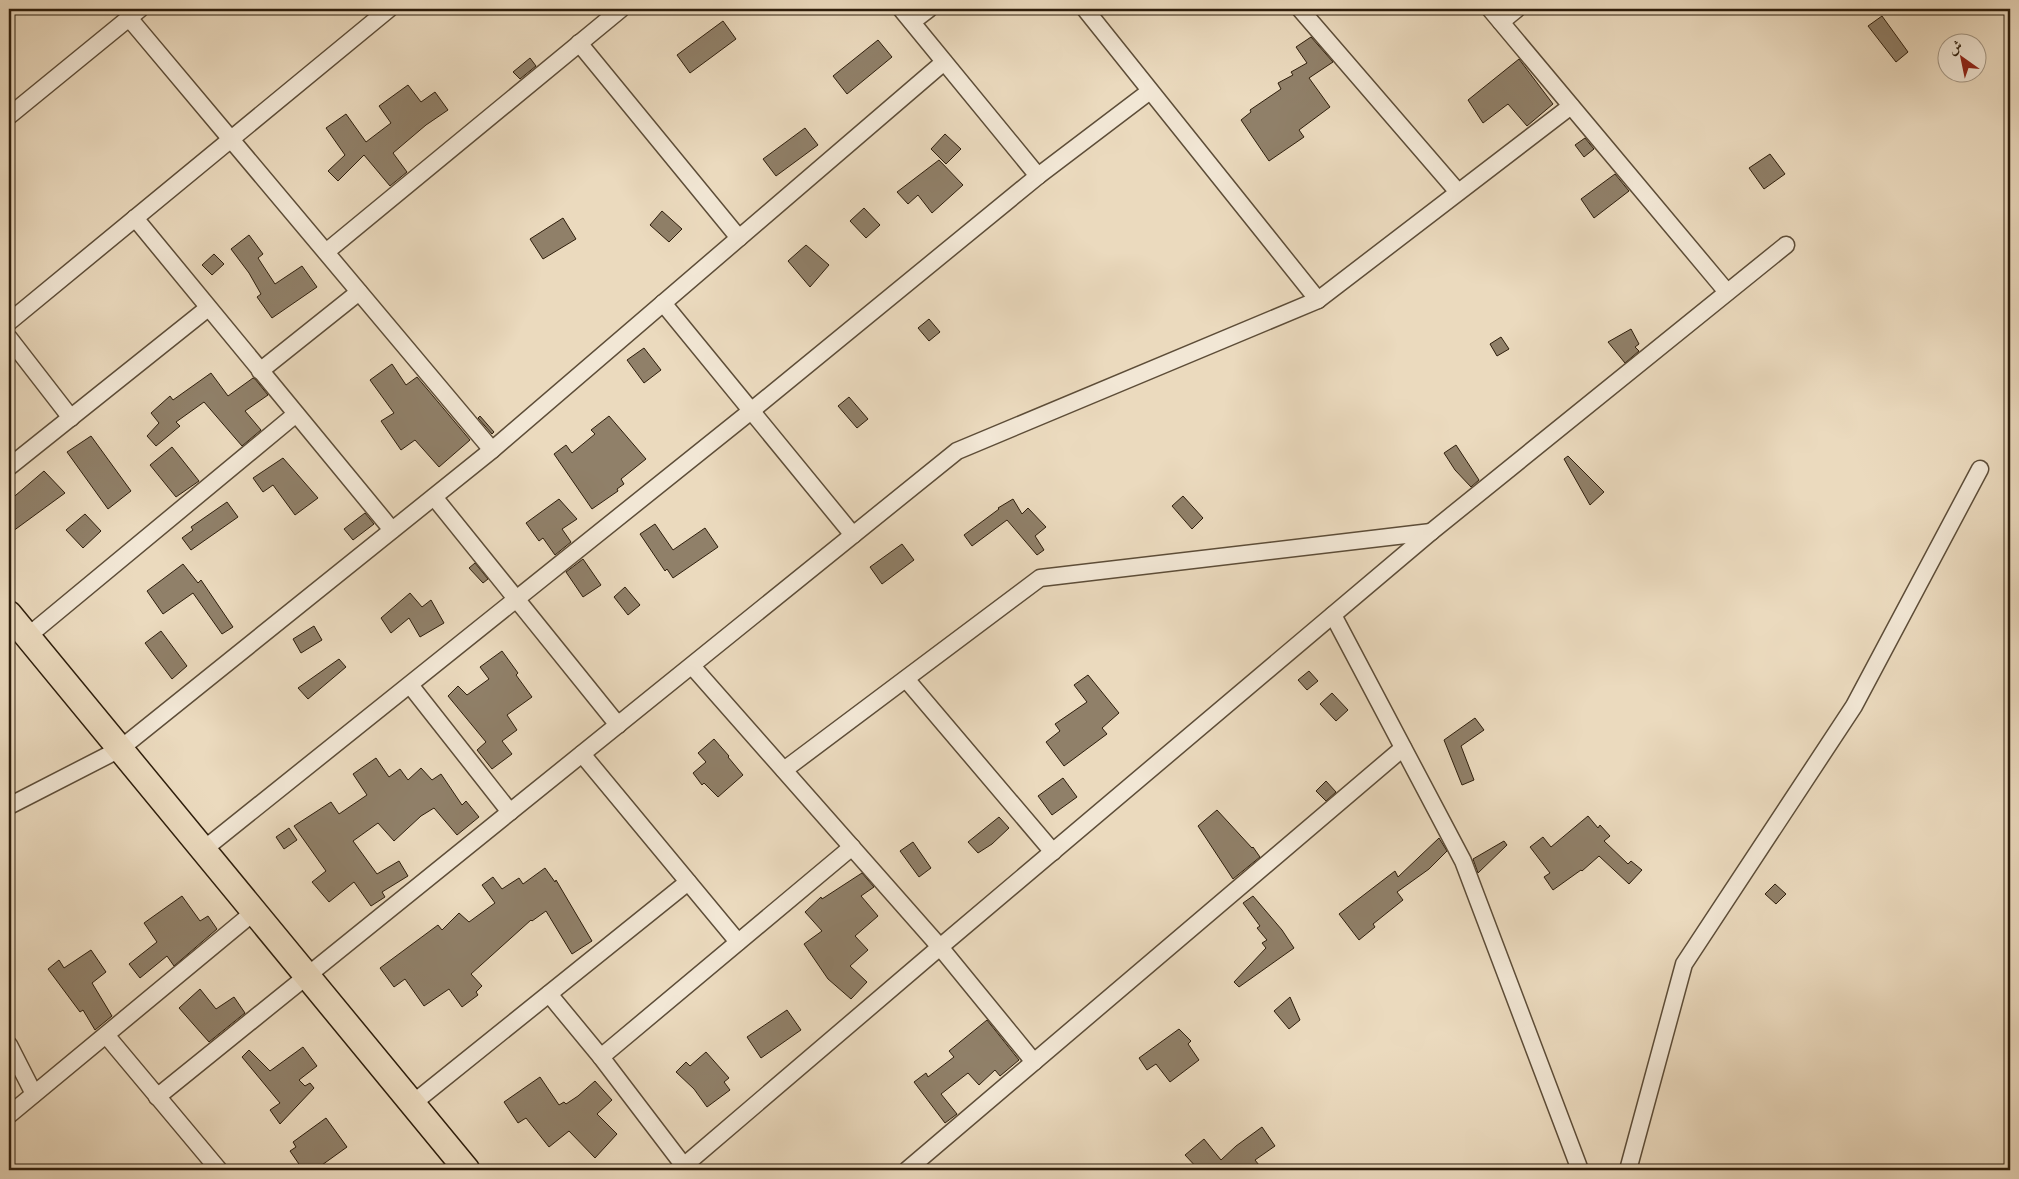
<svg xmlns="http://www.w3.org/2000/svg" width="2019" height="1179" font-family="'IM FELL Double Pica',Amiri,serif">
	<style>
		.building { fill: #908069; stroke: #2e1e0c }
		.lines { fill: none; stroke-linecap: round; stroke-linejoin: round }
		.minor-casing { stroke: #5d4d38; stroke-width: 19 }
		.primary-casing { stroke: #2e1e0c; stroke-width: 28 }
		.minor { stroke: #f2e7d5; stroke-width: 16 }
		.primary { stroke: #ebdabe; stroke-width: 25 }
	</style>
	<rect width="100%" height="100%" fill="#ebdabe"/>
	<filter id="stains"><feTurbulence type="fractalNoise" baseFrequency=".004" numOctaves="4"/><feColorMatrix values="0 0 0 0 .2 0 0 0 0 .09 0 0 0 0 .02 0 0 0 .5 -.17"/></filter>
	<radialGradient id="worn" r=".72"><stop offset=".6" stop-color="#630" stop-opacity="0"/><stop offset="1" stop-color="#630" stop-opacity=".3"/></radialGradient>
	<g class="building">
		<path d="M1882,16L1908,52L1896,62L1868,26Z"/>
		<path d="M723,21L736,39L690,73L677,55Z"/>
		<path d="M1311,37L1333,62L1309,78L1330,107L1299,130L1304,137L1269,161L1241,120L1251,112L1250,110L1281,89L1278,83L1293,75L1291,72L1307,63L1296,47Z"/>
		<path d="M878,40L892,57L847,94L833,76Z"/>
		<path d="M530,58L536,66L520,79L513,72Z"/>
		<path d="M1519,59L1553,104L1527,126L1508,104L1483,123L1468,100Z"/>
		<path d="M408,85L421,102L435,92L448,110L426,125L393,153L407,172L390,186L364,155L338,181L328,171L345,155L326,128L346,114L366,142L391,123L379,106Z"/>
		<path d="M805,128L818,145L776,176L763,159Z"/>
		<path d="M945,134L961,149L946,164L931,149Z"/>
		<path d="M1585,138L1594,149L1584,157L1575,145Z"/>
		<path d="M1770,154L1785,174L1764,189L1749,168Z"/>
		<path d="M939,160L963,185L932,213L918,195L908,204L897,192Z"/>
		<path d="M1615,174L1629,191L1594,218L1581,199Z"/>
		<path d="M864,208L880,225L866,238L850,221Z"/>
		<path d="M662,211L682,229L669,242L650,225Z"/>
		<path d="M563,218L576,239L543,259L530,239Z"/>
		<path d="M249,235L263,254L258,258L275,284L302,266L317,287L272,318L257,297L261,294L249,273L231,249Z"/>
		<path d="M806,245L829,265L810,287L788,261Z"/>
		<path d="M214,254L224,264L212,275L202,265Z"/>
		<path d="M929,319L940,332L929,341L918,328Z"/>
		<path d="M1631,329L1639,344L1635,347L1639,351L1625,363L1608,342Z"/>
		<path d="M1501,337L1509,349L1497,356L1490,344Z"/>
		<path d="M644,348L661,370L644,383L627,360Z"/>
		<path d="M392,364L406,385L417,377L470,440L439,467L415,440L401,450L381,421L394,413L370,380Z"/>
		<path d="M211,373L228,396L253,378L255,379L268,395L245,411L261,430L242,446L204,402L176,422L180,426L156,446L147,436L159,423L151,413L170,396L173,400Z"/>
		<path d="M849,397L868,419L857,428L838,406Z"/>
		<path d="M480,416L494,432L492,434L478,418Z"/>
		<path d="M609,416L646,459L621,479L624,484L617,489L618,491L592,509L554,454L566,445L572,453L595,434L591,430Z"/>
		<path d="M91,436L131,491L108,509L67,452Z"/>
		<path d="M1456,445L1479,480L1471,487L1455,470L1444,453Z"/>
		<path d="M172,447L199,481L176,497L150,465Z"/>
		<path d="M1568,456L1604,492L1590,505L1564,459Z"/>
		<path d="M283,458L318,498L295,515L273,485L263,492L253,478Z"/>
		<path d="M44,471L65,493L9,534V501Z"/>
		<path d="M1183,496L1203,518L1192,529L1172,506Z"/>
		<path d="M559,499L577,519L562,529L571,542L555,555L543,538L539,541L526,523Z"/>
		<path d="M1013,499L1022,514L1028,508L1046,527L1035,536L1044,550L1037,555L1007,520L972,546L964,535L999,509L998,508Z"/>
		<path d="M227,502L238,517L191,550L182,538L193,530L191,527Z"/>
		<path d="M365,513L374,524L353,540L344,529Z"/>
		<path d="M85,514L101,531L83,548L66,530Z"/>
		<path d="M655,524L673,550L705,528L718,547L673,578L667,569L665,571L640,534Z"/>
		<path d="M902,544L914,560L882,584L870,567Z"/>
		<path d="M583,559L601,585L583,597L566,572Z"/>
		<path d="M475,563L488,579L483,583L469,568Z"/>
		<path d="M183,564L198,583L201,580L233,627L222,634L193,593L163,614L147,591Z"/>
		<path d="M625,587L640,605L628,615L614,597Z"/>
		<path d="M410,593L422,607L431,600L444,623L420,637L409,618L391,633L381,618Z"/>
		<path d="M314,626L322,640L301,653L293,639Z"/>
		<path d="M161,631L187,666L172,679L145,643Z"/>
		<path d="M502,651L518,673L516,675L532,697L507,715L517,730L502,741L512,754L492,769L477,750L486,742L448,696L458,686L467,695L489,679L480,667Z"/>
		<path d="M339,659L346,667L308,699L298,688Z"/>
		<path d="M1309,671L1318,681L1307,690L1298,680Z"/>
		<path d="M1088,675L1119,713L1102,728L1107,734L1064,766L1046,742L1060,731L1055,724L1087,702L1074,685Z"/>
		<path d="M1332,693L1348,710L1336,721L1320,704Z"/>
		<path d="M1475,718L1484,730L1461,746L1474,780L1462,785L1444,740Z"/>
		<path d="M714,739L729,756L728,757L743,775L718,797L704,783L702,785L693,773L706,762L698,753Z"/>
		<path d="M376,758L389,777L400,769L408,780L421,768L432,780L441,774L462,805L466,801L479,817L457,835L434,808L421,816L394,841L378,823L353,841L377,874L399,861L408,876L382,892L385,897L371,906L354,882L329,902L312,882L326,871L294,826L331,802L339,814L367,795L353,774Z"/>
		<path d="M1063,778L1077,797L1052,815L1038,796Z"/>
		<path d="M1326,781L1336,792L1326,801L1316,791Z"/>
		<path d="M1217,810L1252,848L1253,847L1260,857L1233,879L1198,826Z"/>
		<path d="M1588,816L1598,828L1600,825L1610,836L1604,841L1628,864L1631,861L1642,870L1629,884L1599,856L1582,871L1581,870L1553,890L1544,877L1550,873L1530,847L1543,837L1551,847Z"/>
		<path d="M999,817L1009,828L992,844L978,853L968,842Z"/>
		<path d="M289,828L297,840L284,849L276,837Z"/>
		<path d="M1439,838L1447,851L1429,869L1397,892L1403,900L1373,924L1375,927L1359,940L1339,914L1395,871L1398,877Z"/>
		<path d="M1504,841L1507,845L1478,873L1473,859Z"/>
		<path d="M913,842L931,868L919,877L900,851Z"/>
		<path d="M545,868L555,882L556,880L592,941L572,954L546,911L532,921L531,920L471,974L482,986L476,992L478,995L462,1007L449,989L424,1006L405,979L394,987L380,968L438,925L442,930L459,913L469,922L495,903L482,885L493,877L502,889L519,878L523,884Z"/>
		<path d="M862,873L874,887L861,896L878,916L855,936L868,950L850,966L867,982L851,999L828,979L804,944L822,931L805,912L821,897L822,899Z"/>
		<path d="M1775,884L1786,894L1776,904L1765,894Z"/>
		<path d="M182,896L200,921L208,916L217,929L174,966L167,956L140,978L129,964L157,942L144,923Z"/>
		<path d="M1253,896L1282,930L1294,948L1239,987L1234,982L1266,948L1262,943L1267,940L1257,928L1260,926L1243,903Z"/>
		<path d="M91,950L106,972L92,983L112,1016L95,1030L83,1010L80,1012L48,969L59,960L64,968Z"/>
		<path d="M200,989L216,1009L234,997L245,1013L209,1042L179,1008Z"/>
		<path d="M1290,997L1300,1020L1289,1029L1274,1011Z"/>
		<path d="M787,1010L801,1030L761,1058L747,1037Z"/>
		<path d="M987,1020L1019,1060L1000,1076L995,1070L979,1085L968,1073L941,1094L957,1114L945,1123L914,1082L926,1073L928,1077L954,1057L949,1051Z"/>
		<path d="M1179,1029L1191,1041L1188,1044L1199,1060L1170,1082L1156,1064L1147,1070L1139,1058Z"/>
		<path d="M303,1047L317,1066L299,1080L305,1086L310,1083L314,1088L280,1124L270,1110L280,1103L242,1057L249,1050L270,1071Z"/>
		<path d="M706,1052L729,1078L724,1082L730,1090L707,1107L694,1089L676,1072L686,1062L690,1066Z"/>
		<path d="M540,1077L559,1105L564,1102L566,1104L578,1096L595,1081L612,1100L597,1114L617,1134L595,1158L569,1131L549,1147L526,1118L518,1123L504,1102Z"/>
		<path d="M326,1118L347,1147L315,1170H303L290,1151L296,1147L293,1142Z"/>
		<path d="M1262,1127L1275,1146L1255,1160L1263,1170H1199L1185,1155L1204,1139L1221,1160L1236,1146Z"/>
	</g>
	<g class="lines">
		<g class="minor-casing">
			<g id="minor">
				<path d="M901,9L1038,176"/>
				<path d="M1085,9L1318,300"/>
				<path d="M1300,9L1458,192"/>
				<path d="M1490,9L1727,292"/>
				<path d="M129,18L492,450"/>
				<path d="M912,22L929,9"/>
				<path d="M1501,22L1517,9"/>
				<path d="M579,43L739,238"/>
				<path d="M9,116L140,9"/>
				<path d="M135,218L392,530"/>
				<path d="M326,252L621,9"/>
				<path d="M663,303L853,535"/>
				<path d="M9,322L389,9"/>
				<path d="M9,338L71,418"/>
				<path d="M260,371L359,292"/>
				<path d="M9,467L208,308"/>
				<path d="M434,497L618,725"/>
				<path d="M1333,615L1463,861L1580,1170"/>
				<path d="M28,636L296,414"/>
				<path d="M692,666L940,947L1034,1062"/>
				<path d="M906,679L1053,852"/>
				<path d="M410,685L510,812"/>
				<path d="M582,754L738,942"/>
				<path d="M784,770L1040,578L1431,532"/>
				<path d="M9,806L120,749L492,450L944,62"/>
				<path d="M203,850L751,411L1038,176L1150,91"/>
				<path d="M549,994L601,1057L684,1166"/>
				<path d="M106,1035L219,1170"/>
				<path d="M9,1045L34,1094"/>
				<path d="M601,1057L852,847"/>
				<path d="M157,1097L957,451L1318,300L1571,106"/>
				<path d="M412,1104L688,882"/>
				<path d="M9,1115L254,912"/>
				<path d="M679,1170L940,947L1431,532L1786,245"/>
				<path d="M907,1170L1403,748"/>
				<path d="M1628,1170L1684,964L1854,706L1980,469"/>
			</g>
		</g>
		<g class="primary-casing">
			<path id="primary" d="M9,614L467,1170"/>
		</g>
		<use href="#minor" class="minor"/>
		<use href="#primary" class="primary"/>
	</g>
	<rect width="2019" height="1179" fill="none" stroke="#ebdabe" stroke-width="30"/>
	<rect x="10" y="10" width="1999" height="1159" fill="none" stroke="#2e1e0c" stroke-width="2.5"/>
	<rect x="15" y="15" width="1989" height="1149" fill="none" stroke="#2e1e0c"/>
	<g transform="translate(1962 58) rotate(327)"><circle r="24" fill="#f2e7d5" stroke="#a49785"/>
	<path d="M0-4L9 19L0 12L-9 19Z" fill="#8f2418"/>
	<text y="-8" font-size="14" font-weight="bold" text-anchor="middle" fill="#2e1e0c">ش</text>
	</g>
	<rect width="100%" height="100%" filter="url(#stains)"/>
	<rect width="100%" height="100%" fill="url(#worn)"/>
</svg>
